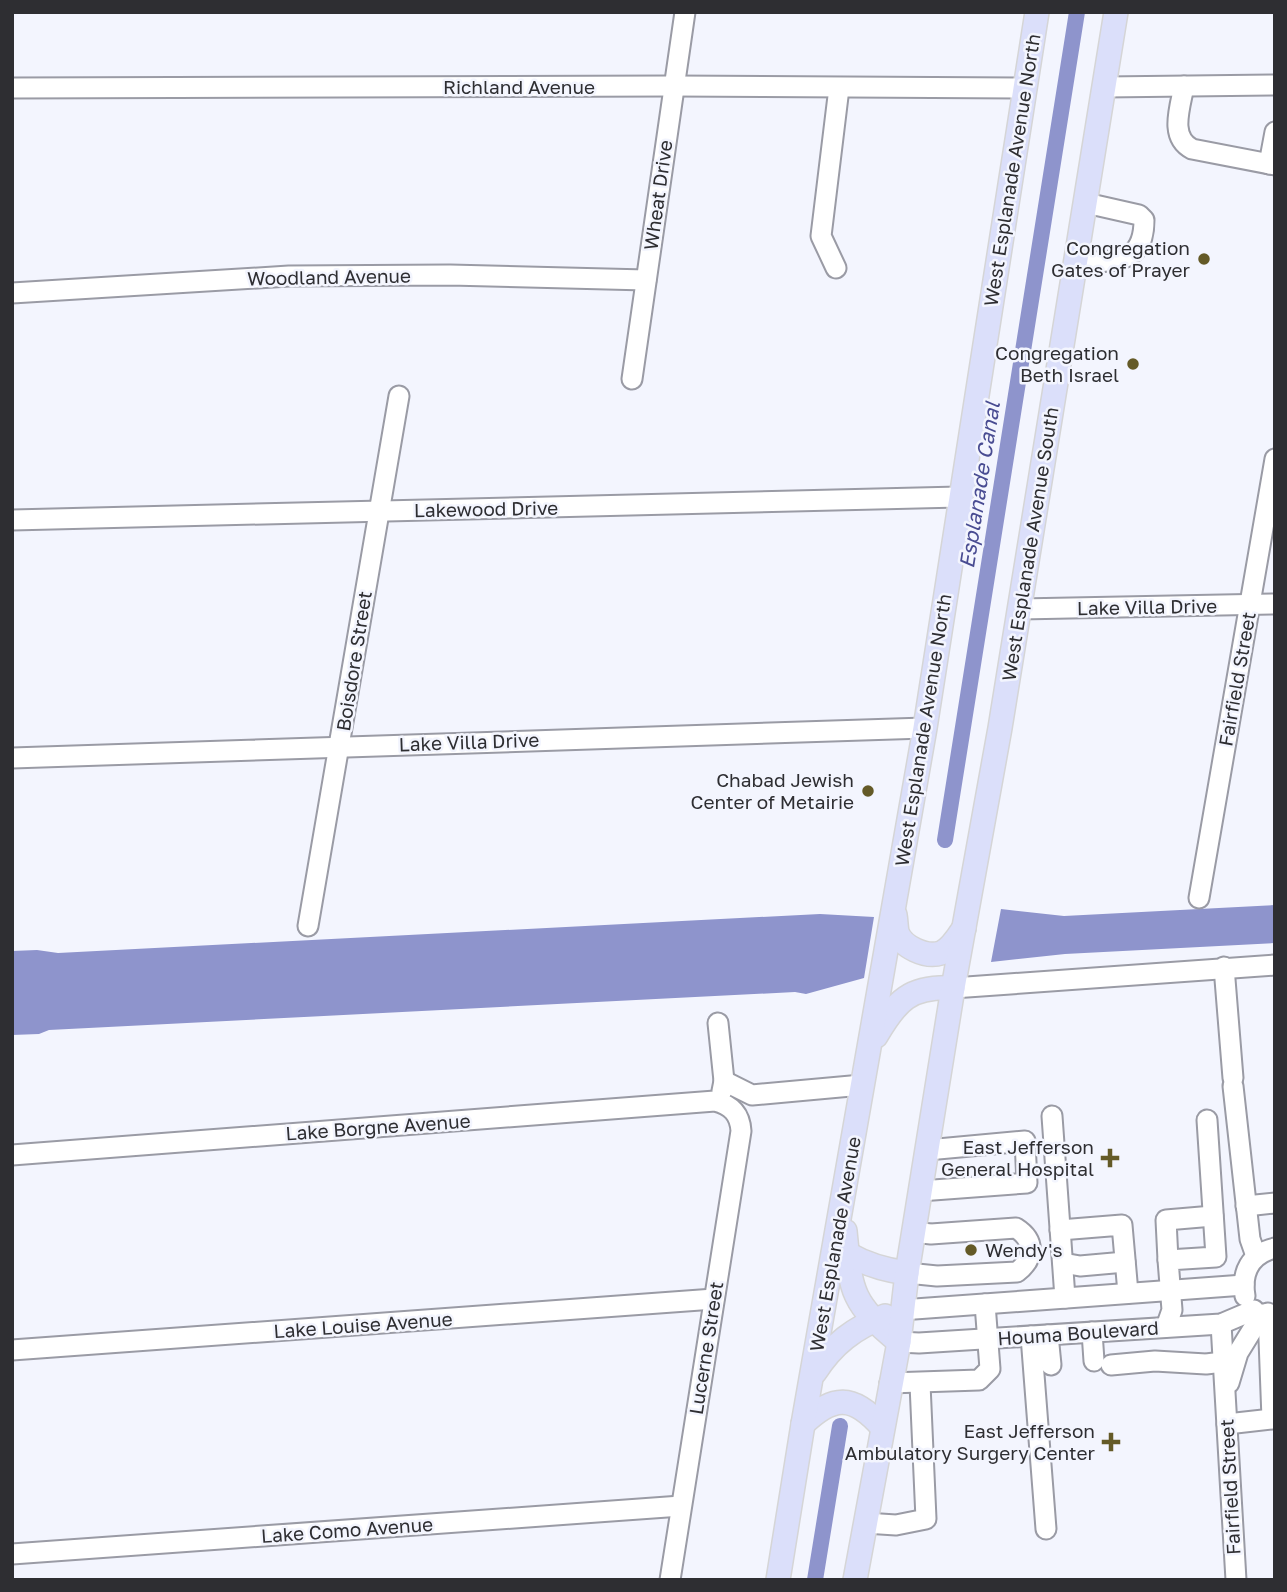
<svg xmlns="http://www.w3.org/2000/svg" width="1287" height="1592" font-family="'Golos Text',sans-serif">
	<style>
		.water { fill: #8e94cc }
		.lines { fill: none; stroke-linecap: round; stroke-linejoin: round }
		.canal { stroke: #8e94cc; stroke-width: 16 }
		.minor-casing { stroke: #9a9ba5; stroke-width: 23 }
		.major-casing { stroke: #d5d5d6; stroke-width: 26 }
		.minor { stroke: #fff; stroke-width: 19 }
		.major { stroke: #dbdffa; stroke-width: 23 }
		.poi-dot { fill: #645a27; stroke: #f3f5fe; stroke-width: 2.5 }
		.labels { text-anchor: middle; stroke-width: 5; stroke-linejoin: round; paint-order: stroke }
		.street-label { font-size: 19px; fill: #2e2e32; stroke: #f3f5fe }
		.poi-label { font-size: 19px; fill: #2e2e32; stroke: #f3f5fe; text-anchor: end }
		.water-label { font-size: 21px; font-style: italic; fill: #494c92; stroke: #f3f5fe }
	</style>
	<rect width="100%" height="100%" fill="#f3f5fe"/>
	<g class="water">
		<path d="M1275,905V943L1065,954L991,962L1001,909L1064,916Z"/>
		<path d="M820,914L874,917L864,978L806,994L795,992L49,1030L39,1034L12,1035V951L37,950L58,953Z"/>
	</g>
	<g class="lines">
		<g class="canal">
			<path d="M945,840L1077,12"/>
			<path d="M815,1580L840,1426"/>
		</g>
		<g class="minor-casing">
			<g id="minor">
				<path d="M1184,86C1180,108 1169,137 1192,149L1275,165"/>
				<path d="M1105,87L1275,85"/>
				<path d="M12,88L673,86L1026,88"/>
				<path d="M1269,164L1275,132"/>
				<path d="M1076,263C1112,260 1144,267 1144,220L1139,215L1086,203"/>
				<path d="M836,268L821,236L839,88"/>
				<path d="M12,293L289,276L450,275L646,280"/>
				<path d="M632,379L685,12"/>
				<path d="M12,520L959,497"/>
				<path d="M1020,609L1275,604"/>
				<path d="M12,758L925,728"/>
				<path d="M1199,898L1275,459"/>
				<path d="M308,926L399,396"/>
				<path d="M1224,967L1233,1078"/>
				<path d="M953,988L1275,965"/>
				<path d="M718,1023L724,1081L722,1091"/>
				<path d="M724,1081L752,1095L862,1085"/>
				<path d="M1233,1086L1250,1239L1256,1256"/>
				<path d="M1052,1116L1065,1298"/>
				<path d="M12,1155L715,1101C731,1105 740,1114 741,1131L670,1580"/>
				<path d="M920,1191L1027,1183L1025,1141L927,1150"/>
				<path d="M1246,1206L1275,1203"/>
				<path d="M1060,1230L1122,1225L1128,1293"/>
				<path d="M1168,1260L1166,1220L1213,1216"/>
				<path d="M1063,1263L1080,1266L1125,1262"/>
				<path d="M907,1273L937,1276L1017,1272C1035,1258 1035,1240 1016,1228L931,1234L913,1232"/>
				<path d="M1245,1296C1241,1272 1250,1254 1275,1248"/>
				<path d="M901,1310L1244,1285"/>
				<path d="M1221,1324L1236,1580"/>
				<path d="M1166,1327L1172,1310L1168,1260L1216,1257L1207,1120"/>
				<path d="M1092,1332L1094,1361"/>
				<path d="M1048,1335L1051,1365"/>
				<path d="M1031,1336L1046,1529"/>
				<path d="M899,1342L919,1343L1221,1324L1254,1310"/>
				<path d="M12,1350L714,1299"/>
				<path d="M1111,1365L1155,1361L1206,1364L1223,1362"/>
				<path d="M890,1383L979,1380L990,1369L985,1304"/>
				<path d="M1229,1383L1238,1353L1262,1314"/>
				<path d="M1227,1424L1272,1419L1268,1313"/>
				<path d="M865,1523L896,1525L926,1519L920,1384"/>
				<path d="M12,1554L681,1506"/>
			</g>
		</g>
		<g class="major-casing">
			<g id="major">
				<path d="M895,915C896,920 896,927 897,932C902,947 926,958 941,953C951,949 958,937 964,928"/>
				<path d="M876,1036C897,1000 910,986 953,988"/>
				<path d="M845,1231C851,1291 850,1302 899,1342"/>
				<path d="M848,1254C867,1265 884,1270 907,1273"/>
				<path d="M815,1372C833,1344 854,1328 885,1316"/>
				<path d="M803,1424C833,1395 853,1394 882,1427"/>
				<path d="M778,1580L803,1424L925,728L1037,12"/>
				<path d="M855,1580L899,1342L907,1273L953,988L1000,728L1116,12"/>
			</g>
		</g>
		<use href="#minor" class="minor"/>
		<use href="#major" class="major"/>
	</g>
	<g class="poi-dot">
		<circle cx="1204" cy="259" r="7"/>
		<circle cx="1133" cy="364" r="7"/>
		<circle cx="868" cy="791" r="7"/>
		<path d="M1106.5 1147.5h7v7h7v7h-7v7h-7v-7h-7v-7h7z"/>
		<circle cx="971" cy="1250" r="7"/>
		<path d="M1107.5 1431.5h7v7h7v7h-7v7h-7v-7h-7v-7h7z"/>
	</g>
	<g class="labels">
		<g class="street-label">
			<text x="519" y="94">Richland Avenue</text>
			<text transform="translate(1012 170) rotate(-81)" y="7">West Esplanade Avenue North</text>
			<text transform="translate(658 195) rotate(-82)" y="7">Wheat Drive</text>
			<text transform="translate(329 277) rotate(-1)" y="7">Woodland Avenue</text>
			<text transform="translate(486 509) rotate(-1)" y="7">Lakewood Drive</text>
			<text transform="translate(1030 544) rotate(-81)" y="7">West Esplanade Avenue South</text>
			<text transform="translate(1147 607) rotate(-1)" y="7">Lake Villa Drive</text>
			<text transform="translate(354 661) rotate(-81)" y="7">Boisdore Street</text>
			<text transform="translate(1237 679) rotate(-80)" y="7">Fairfield Street</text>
			<text transform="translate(923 730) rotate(-81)" y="7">West Esplanade Avenue North</text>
			<text transform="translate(469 742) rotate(-2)" y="7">Lake Villa Drive</text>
			<text transform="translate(378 1127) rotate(-4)" y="7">Lake Borgne Avenue</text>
			<text transform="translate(835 1244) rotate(-80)" y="7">West Esplanade Avenue</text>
			<text transform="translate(363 1325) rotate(-4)" y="7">Lake Louise Avenue</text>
			<text transform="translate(1078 1333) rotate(-4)" y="7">Houma Boulevard</text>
			<text transform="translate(706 1348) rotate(-81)" y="7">Lucerne Street</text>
			<text transform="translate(1230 1487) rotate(-93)" y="7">Fairfield Street</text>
			<text transform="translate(347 1530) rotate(-4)" y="7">Lake Como Avenue</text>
		</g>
		<g class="poi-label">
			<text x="1190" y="255">Congregation<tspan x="1190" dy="22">Gates of Prayer</tspan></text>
			<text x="1119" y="360">Congregation<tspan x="1119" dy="22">Beth Israel</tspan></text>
			<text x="854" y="787">Chabad Jewish<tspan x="854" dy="22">Center of Metairie</tspan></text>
			<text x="1094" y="1154">East Jefferson<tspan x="1094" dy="22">General Hospital</tspan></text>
			<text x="985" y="1257" text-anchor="start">Wendy's</text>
			<text x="1095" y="1438">East Jefferson<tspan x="1095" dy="22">Ambulatory Surgery Center</tspan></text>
		</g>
		<g class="water-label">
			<text transform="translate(980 485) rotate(-81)" y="7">Esplanade Canal</text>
		</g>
	</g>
	<rect width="1287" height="1592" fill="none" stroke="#2e2e32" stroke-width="28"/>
</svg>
